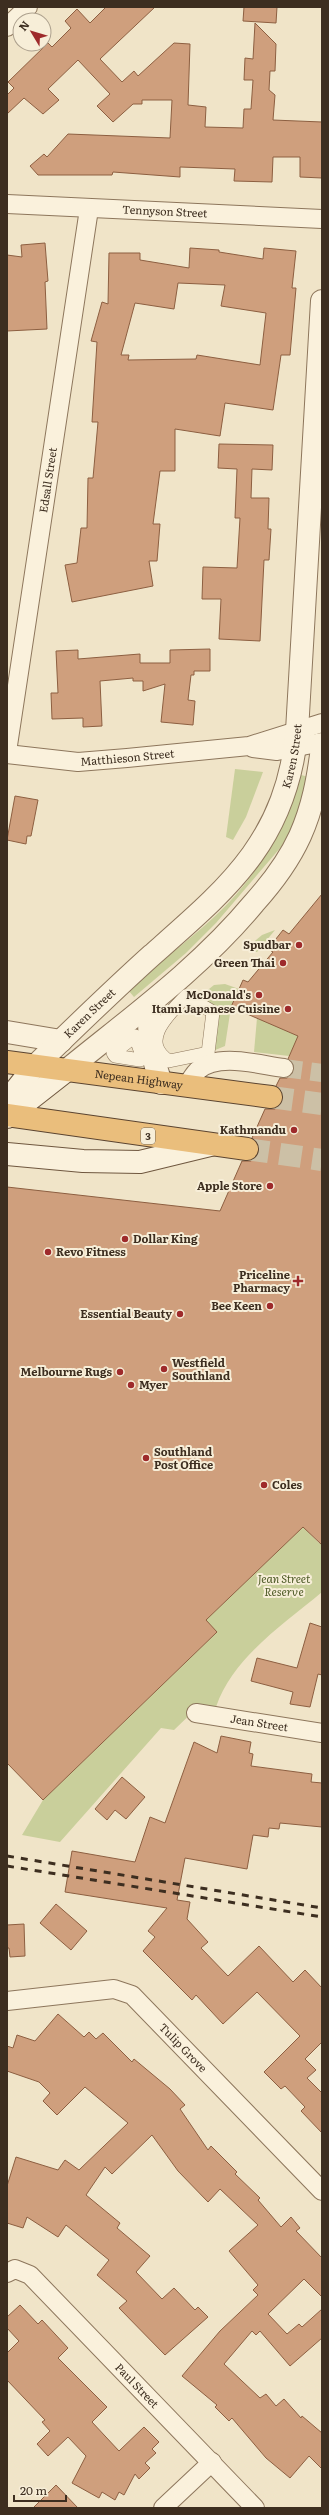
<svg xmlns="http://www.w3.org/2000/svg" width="329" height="2515" font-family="Literata,serif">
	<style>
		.green { fill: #c9cf9b }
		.building { fill: #cf9f7d; stroke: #8d5f41; fill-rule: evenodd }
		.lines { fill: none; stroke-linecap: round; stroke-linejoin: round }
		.minor-tunnel { stroke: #ccc0a6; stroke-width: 18; stroke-dasharray: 18 9; stroke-linecap: butt }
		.trunk-tunnel { stroke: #ccc0a6; stroke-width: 22; stroke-dasharray: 22 11; stroke-linecap: butt }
		.pedestrian-casing { stroke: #8d765c; stroke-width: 14 }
		.minor-casing { stroke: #8d765c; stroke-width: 20 }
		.tertiary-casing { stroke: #8d765c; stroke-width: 24 }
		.secondary-casing { stroke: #6f573f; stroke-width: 24 }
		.trunk-casing { stroke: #5b4430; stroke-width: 24 }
		.pedestrian { stroke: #faf1dc; stroke-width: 13 }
		.minor { stroke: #faf1dc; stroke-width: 18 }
		.tertiary { stroke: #faf1dc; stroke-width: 22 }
		.secondary { stroke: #faf1dc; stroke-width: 22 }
		.trunk { stroke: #eabe7c; stroke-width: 22 }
		.rail { stroke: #3d2e20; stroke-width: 3; stroke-dasharray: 7 7; stroke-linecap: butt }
		.poi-dot { fill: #9e2a2b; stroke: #f7eed8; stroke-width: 1.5 }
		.labels { text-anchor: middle; stroke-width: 4; stroke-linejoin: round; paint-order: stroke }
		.shield { fill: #f7eed8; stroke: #756857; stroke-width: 1 }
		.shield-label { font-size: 10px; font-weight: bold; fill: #3d2e20 }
		.street-label { font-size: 11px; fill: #3d2e20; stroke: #f7eed8 }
		.poi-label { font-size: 11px; font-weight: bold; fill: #3d2e20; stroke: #f7eed8; text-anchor: end }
		.park-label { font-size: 11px; font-style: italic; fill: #4d5a26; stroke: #f7eed8 }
	</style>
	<rect width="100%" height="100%" fill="#f0e4c8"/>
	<g class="green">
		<path d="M235,769L263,772L246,817L233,840L226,837Z"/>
		<path d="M301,775L309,777L292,829L281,847L216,923L186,953L134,997L128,990C155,965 186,943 213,918C256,879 284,830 301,775Z"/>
		<path d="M275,930L257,952L244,950L262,935Z"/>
		<path d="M225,984L239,989L231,1007L225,1046L208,1053L213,1012L194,1001L214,985Z"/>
		<path d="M257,1018L299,1036L289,1056L254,1052Z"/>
		<path d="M303,1527L319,1543L322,1540V1592C283,1625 233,1657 216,1707L200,1705L174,1730L161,1728L60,1842L22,1835L43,1800L217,1632L206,1620Z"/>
	</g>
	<g class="building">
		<path d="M106,7H155L100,59L122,82L134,71L138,76L174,43L190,44L188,105L206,107L205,127L243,128L244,109H251L253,80H244L245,58L253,59L255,23L276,44L275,71H270L269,90L275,95L273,120L322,122V178L300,177V157H273L272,182L234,181L235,169L180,167V177L113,172L112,175H38L30,166L44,154L47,157L68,134L170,138L172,100H142V104H133L113,122L97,106L110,94L78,60L48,89L59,100L43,114L24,98L7,114V95L14,88L8,82L48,43L52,47L71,28L65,21L77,9L90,23Z"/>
		<path d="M244,7H277L276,23L243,21Z"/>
		<path d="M45,243L48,281L45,282L47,329L7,331V255L22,257L21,245Z"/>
		<path d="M190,248L219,250V252L263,259L264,248L296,251L292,288H296L290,355H281L273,410L225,403L220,436L175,429V471H160L153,524H160L157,561H149L153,586L72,602L65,565L77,563L81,528H87L88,478H93L98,422H92L97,342L91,341L102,302L108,304L109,253H140V260L189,268ZM178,283L225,285L221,306L266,313L260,365L197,355L196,359L128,360L129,355H121L135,303L174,309Z"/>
		<path d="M219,444L273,445L272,470L252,469L251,498H269L268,529H271L269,560H264L260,641L219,639L221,599H202L203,567L237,568L240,518H235L237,469L218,468Z"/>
		<path d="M210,649V671H194V675H191L188,700L195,701L193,725L161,722L165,684L143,691V681H133V678L100,681L102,726L83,727V718L52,719L51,693H58L56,651L78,650V659L140,654V663H170V650Z"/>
		<path d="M15,796L38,800L31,836H27L26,844L7,840Z"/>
		<path d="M322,894V1545L303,1527L206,1620L217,1632L43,1800L7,1763V1187L220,1211L242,1161H251L257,1156L259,1145L252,1138L265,1109H275L281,1104L283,1093L276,1086L280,1078H287L292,1074L294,1065L288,1059L298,1036L231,1007L243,980L248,982L273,952L268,949L283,930L289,934Z"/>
		<path d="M310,1623L322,1627V1675L318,1674L310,1707L290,1704L293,1692L251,1681L257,1658L297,1668Z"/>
		<path d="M221,1736L251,1742L249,1753L253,1754L251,1766L312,1774L311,1782L322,1783V1827L280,1823L279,1829L269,1828L268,1837L253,1835L247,1869L185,1858L177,1900L190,1902L187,1919L208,1942L201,1948L228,1976L259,1946L293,1982L305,1970L322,1988V2042L305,2059L316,2070L307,2078L322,2093V2133L301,2111L305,2107L285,2086L281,2089L264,2072L300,2036L257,1992L223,2024L196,1995L192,2000L143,1951L155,1937L148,1931L167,1908L65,1892L72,1851L135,1862L150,1817L165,1823L194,1742L217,1753Z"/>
		<path d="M122,1777L145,1797L126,1819L115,1810L107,1820L95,1809Z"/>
		<path d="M56,1904L87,1931L71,1950L40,1923Z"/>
		<path d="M24,1924L25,1956L10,1957L9,1948H7V1925Z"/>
		<path d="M58,2014L84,2037L89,2032L96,2039L103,2033L132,2062L134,2059L170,2089L185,2105L180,2109L208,2150L211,2146L237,2172L235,2174L260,2198L258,2200L281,2227L291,2217L300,2228L296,2231L322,2258V2297L304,2279L268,2314L287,2334L299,2324L302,2327L322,2309V2338L290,2366L260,2331L256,2335L252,2331L224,2364L260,2398L266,2394L276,2406L284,2399L301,2418L302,2416L322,2433V2469L309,2456L290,2478L266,2458L232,2418L229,2421L215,2407L217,2405L182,2376L220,2331L258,2295L253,2290L258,2285L229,2251L258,2225L220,2189L208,2202L178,2171L152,2135L112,2174L105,2167L86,2195L120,2223L117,2228L150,2256L136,2272L162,2299L174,2288L195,2310L198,2307L208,2317L165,2355L119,2308L127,2301L97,2275L109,2260L66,2225L58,2237L27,2217L23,2228L7,2223V2186L16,2157L58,2170L65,2160L79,2170L128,2123L85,2087L57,2115L43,2101L50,2093L39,2082L7,2071V2046L13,2048L17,2035L35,2041Z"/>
		<path d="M20,2305L38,2324L42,2320L68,2348L58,2358L107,2407L92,2422L119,2451L144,2427L159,2442L152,2449L156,2453L145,2463L150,2468L139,2479L135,2474L124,2495L119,2492L115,2500L102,2492L99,2498L72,2483L86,2456L68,2437L48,2456L37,2444L50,2431L42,2422L45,2420L7,2380V2353L19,2341L7,2328V2317Z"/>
		<path d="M56,2485L78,2508H33Z"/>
	</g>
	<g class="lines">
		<path class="minor-tunnel" d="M284,1068L322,1073"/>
		<g class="trunk-tunnel">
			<path d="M271,1097L322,1104"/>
			<path d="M247,1149L322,1160"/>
		</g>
		<g class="pedestrian-casing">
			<g id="pedestrian">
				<path d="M186,996L213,1012L208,1053L169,1061C138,1041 170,1013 186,996Z"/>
				<path d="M135,1036L143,1058L140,1060L115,1056L113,1053Z"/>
			</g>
		</g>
		<g class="minor-casing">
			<g id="minor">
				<path d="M7,27L28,7"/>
				<path id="s1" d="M7,204L322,219"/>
				<path d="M253,748L277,751L322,742"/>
				<path id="s2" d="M7,752L89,209"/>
				<path id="s3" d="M7,754L78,762L127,758L249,746L322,723"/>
				<path d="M186,1087C189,1082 193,1075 197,1071C218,1052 259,1065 284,1068"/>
				<path id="s4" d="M196,1713L322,1733"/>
				<path id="s5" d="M7,2001L114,1989L132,1995L322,2191"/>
				<path id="s6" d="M7,2273L15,2269L30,2275L255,2508"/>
				<path d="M163,2508L212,2462"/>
			</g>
		</g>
		<g class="tertiary-casing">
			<g id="tertiary">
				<path d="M150,1004C147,1035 151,1053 161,1083"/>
				<path d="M7,1032L61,1041"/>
				<path id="s7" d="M35,1066C73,1029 112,991 152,955C229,887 286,841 297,731L322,301"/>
				<path d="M67,1070C132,1017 200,968 254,903C272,883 289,860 300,836C313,807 318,779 322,748"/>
			</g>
		</g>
		<g class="secondary-casing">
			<g id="secondary">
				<path d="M7,1101L35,1066"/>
				<path d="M7,1117L67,1070"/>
				<path d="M7,1154L83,1161L140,1162L210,1145"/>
			</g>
		</g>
		<g class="trunk-casing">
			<g id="trunk">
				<path id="s8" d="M7,1062L271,1097"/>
				<path d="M7,1115L247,1149"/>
			</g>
		</g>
		<use href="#pedestrian" class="pedestrian"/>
		<use href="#minor" class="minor"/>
		<use href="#tertiary" class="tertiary"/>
		<use href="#secondary" class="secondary"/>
		<use href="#trunk" class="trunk"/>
		<g class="rail">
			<path d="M7,1856L322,1908"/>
			<path d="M7,1866L322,1917"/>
		</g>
	</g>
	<g class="poi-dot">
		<circle cx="299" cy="945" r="4"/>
		<circle cx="283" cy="963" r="4"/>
		<circle cx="259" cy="995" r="4"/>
		<circle cx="288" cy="1009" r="4"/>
		<circle cx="294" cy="1130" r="4"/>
		<circle cx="270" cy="1186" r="4"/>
		<circle cx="125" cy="1239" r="4"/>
		<circle cx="48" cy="1252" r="4"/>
		<path d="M296 1275h4v4h4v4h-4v4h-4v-4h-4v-4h4z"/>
		<circle cx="270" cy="1306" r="4"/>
		<circle cx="180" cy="1314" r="4"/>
		<circle cx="164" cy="1369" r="4"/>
		<circle cx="120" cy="1372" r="4"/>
		<circle cx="131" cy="1385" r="4"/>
		<circle cx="146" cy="1458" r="4"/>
		<circle cx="264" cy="1485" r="4"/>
	</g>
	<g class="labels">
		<rect class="shield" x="141" y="1128" width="14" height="16" rx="3"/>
		<g class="shield-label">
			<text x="148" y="1140">3</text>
		</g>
		<g class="street-label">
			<text dy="4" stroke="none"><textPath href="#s1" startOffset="158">Tennyson Street</textPath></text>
			<text dy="4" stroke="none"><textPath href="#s2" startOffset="275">Edsall Street</textPath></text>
			<text dy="4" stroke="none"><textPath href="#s7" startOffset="411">Karen Street</textPath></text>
			<text dy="4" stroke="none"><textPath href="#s3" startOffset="121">Matthieson Street</textPath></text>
			<text dy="4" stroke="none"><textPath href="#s7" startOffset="76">Karen Street</textPath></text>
			<text dy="4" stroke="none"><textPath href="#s8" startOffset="133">Nepean Highway</textPath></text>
			<text dy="4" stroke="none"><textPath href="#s4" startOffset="64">Jean Street</textPath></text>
			<text dy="4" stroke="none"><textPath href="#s5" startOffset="200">Tulip Grove</textPath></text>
			<text dy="4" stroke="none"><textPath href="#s6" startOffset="179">Paul Street</textPath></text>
		</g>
		<g class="poi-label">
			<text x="291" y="949">Spudbar</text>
			<text x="275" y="967">Green Thai</text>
			<text x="251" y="999">McDonald's</text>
			<text x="280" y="1013">Itami Japanese Cuisine</text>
			<text x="286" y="1134">Kathmandu</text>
			<text x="262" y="1190">Apple Store</text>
			<text x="133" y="1243" text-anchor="start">Dollar King</text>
			<text x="56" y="1256" text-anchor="start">Revo Fitness</text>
			<text x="290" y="1279">Priceline<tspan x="290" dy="13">Pharmacy</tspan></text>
			<text x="262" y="1310">Bee Keen</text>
			<text x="172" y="1318">Essential Beauty</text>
			<text x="172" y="1367" text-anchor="start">Westfield<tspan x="172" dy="13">Southland</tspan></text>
			<text x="112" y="1376">Melbourne Rugs</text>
			<text x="139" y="1389" text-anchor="start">Myer</text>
			<text x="154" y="1456" text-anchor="start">Southland<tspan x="154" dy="13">Post Office</tspan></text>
			<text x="272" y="1489" text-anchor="start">Coles</text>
		</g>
		<g class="park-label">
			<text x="284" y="1583">Jean Street<tspan x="284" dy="13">Reserve</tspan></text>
		</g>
	</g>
	<rect width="329" height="2515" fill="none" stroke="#3d2e20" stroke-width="16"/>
	<g transform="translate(32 32) rotate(308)"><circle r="19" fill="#f7eed8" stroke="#ada18e"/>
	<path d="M0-3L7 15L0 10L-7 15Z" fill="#9e2a2b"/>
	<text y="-6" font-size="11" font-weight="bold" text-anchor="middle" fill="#3d2e20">N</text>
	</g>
	<path d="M14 2495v6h52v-6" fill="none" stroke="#3d2e20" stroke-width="2"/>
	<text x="20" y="2495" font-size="12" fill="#3d2e20" stroke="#f7eed8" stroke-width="3" paint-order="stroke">20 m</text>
</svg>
